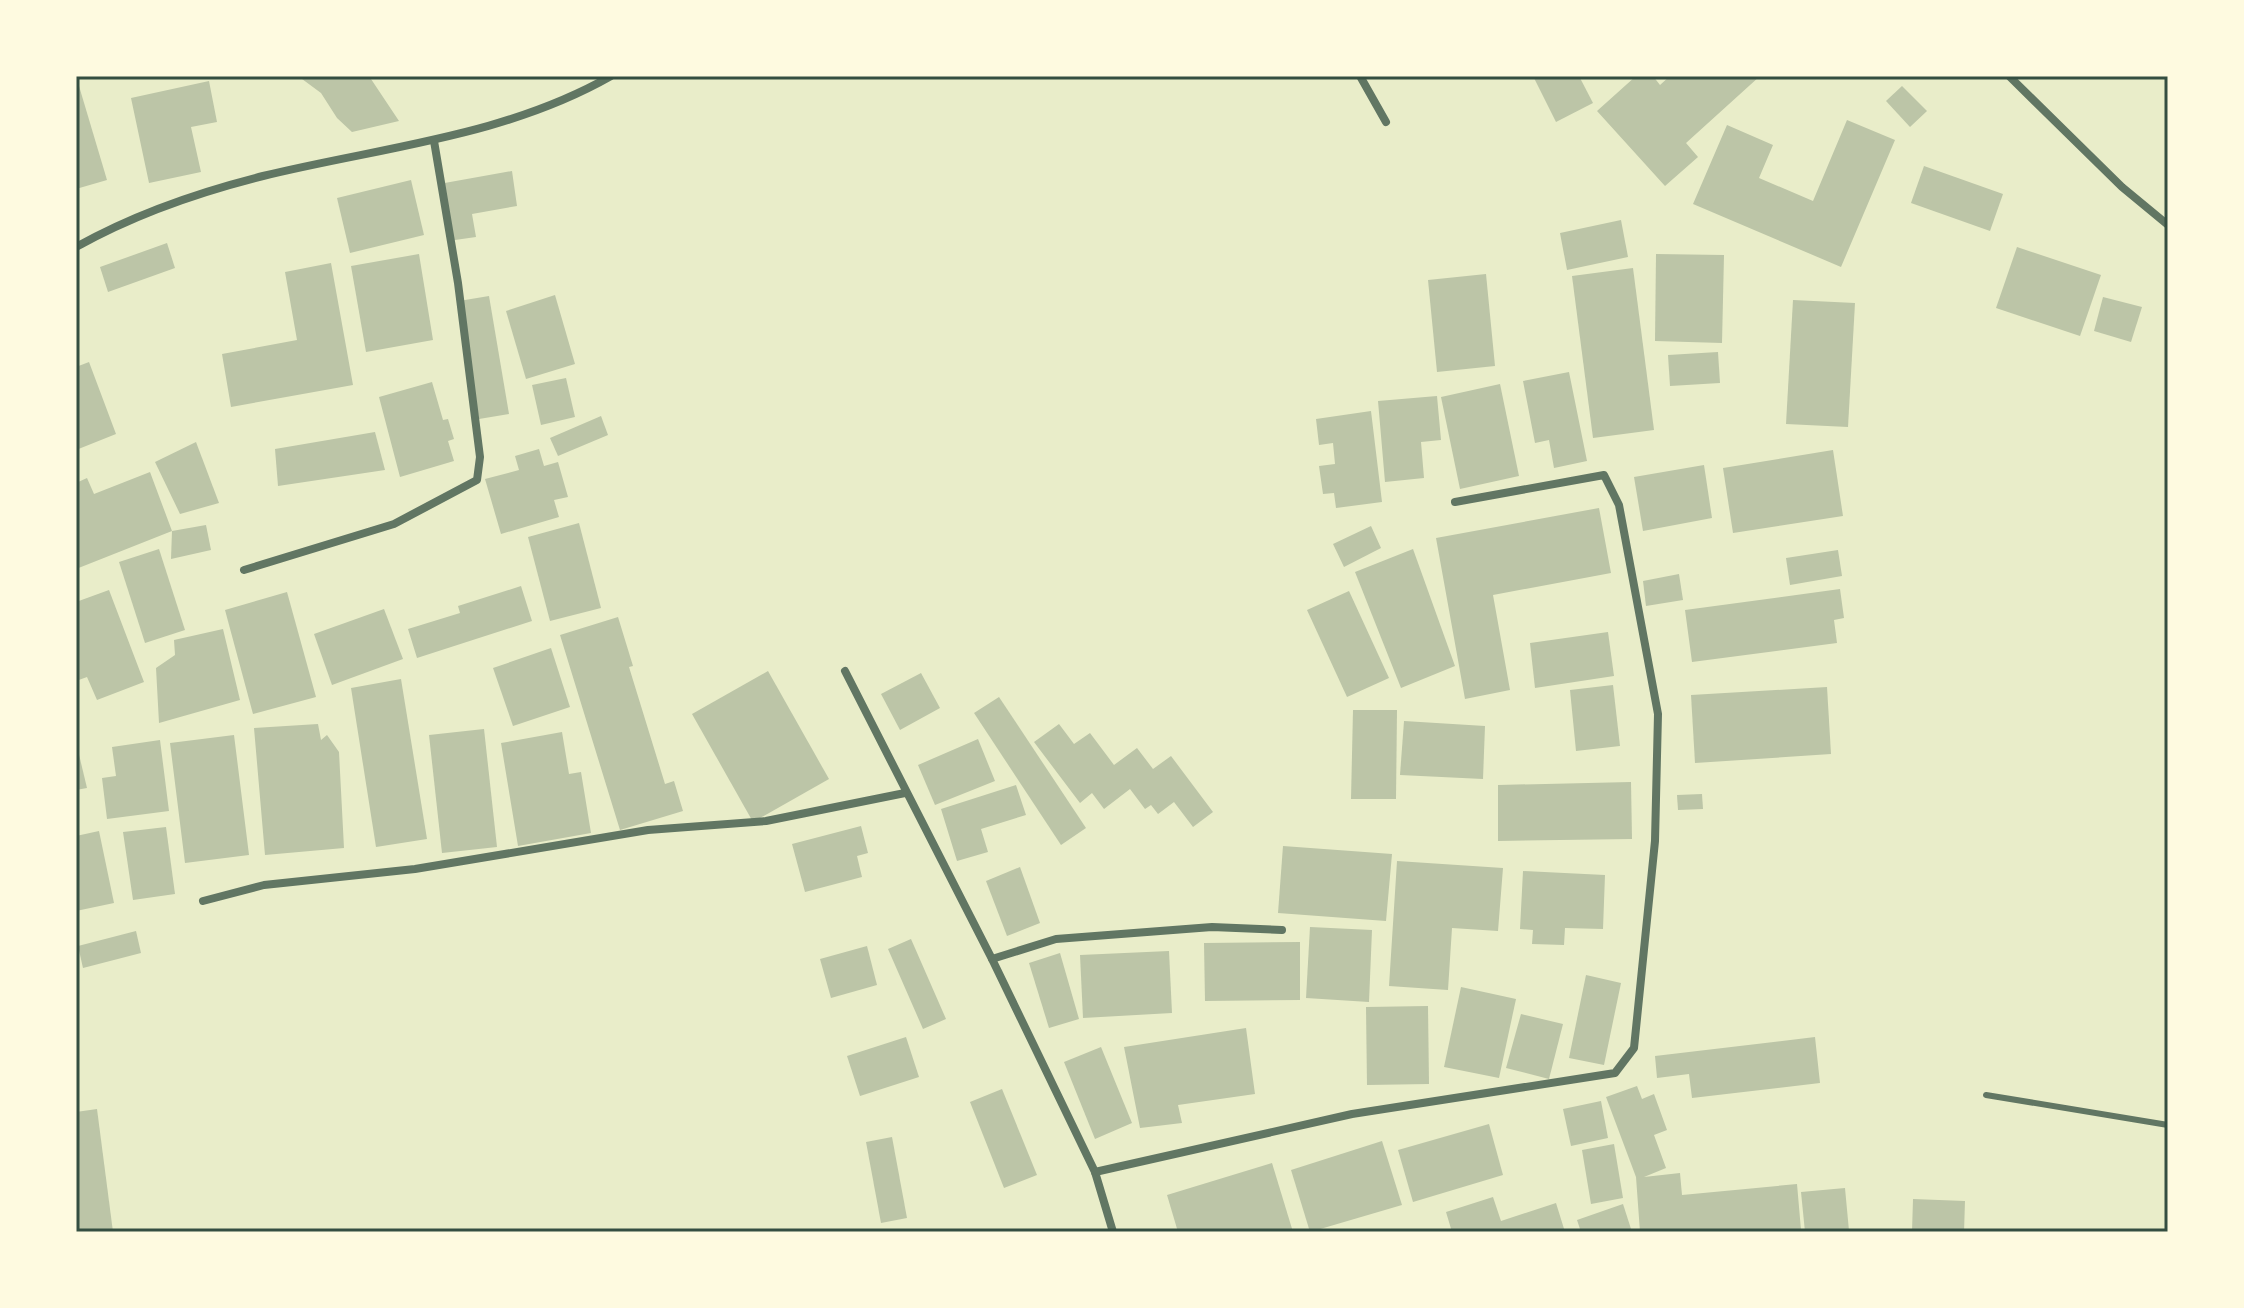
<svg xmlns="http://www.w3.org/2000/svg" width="2244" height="1308" font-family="'Space Grotesk',sans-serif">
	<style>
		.building { fill: #bcc5a7 }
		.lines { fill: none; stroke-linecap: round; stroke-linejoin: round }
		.service { stroke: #617663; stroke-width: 6 }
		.minor { stroke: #617663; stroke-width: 8 }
		.neatline { fill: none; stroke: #344e41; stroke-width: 3 }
	</style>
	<rect width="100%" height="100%" fill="#e9edc9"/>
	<g class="building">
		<path d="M298,76H369L399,121L352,132L337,118L321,93Z"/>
		<path d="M1533,76H1579L1593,103L1556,122Z"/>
		<path d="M1636,76H1653L1660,85L1670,76H1760L1686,143L1698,157L1665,186L1597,111Z"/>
		<path d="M209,81L217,122L191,127L201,172L149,183L131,98Z"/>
		<path d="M79,86L107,180L76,189V87Z"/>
		<path d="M1902,86L1927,111L1910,127L1886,101Z"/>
		<path d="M1847,120L1895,140L1841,267L1693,204L1727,125L1773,145L1759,178L1813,201Z"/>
		<path d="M1924,166L2003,194L1990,231L1911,203Z"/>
		<path d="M512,171L517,206L472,214L476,237L448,241L439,184Z"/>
		<path d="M411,180L424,235L350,253L337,198Z"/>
		<path d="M1621,220L1628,257L1567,270L1560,233Z"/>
		<path d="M167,243L175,268L108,292L100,267Z"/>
		<path d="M2017,247L2101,275L2080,336L1996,308Z"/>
		<path d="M419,254L433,340L366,352L351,266Z"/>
		<path d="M1656,254L1724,255L1722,343L1655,341Z"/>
		<path d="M331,263L353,385L231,407L222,354L297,340L285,272Z"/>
		<path d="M1633,268L1654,430L1593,438L1572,276Z"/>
		<path d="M1486,274L1495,366L1437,372L1428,280Z"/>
		<path d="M555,295L575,364L526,379L506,311Z"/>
		<path d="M489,296L509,414L479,419L459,301Z"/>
		<path d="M2103,297L2142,307L2131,342L2094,331Z"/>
		<path d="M1793,300L1855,303L1848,427L1786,424Z"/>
		<path d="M1718,352L1720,383L1670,386L1668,355Z"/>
		<path d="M89,362L116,434L76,450V367Z"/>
		<path d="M1569,372L1587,461L1554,468L1549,440L1535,443L1523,381Z"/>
		<path d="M566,378L575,417L541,425L532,385Z"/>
		<path d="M432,382L443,420L448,419L454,439L448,441L454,461L400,477L379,397Z"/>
		<path d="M1500,384L1519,476L1460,489L1441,397Z"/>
		<path d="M1437,396L1441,440L1421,442L1424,478L1385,482L1378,401Z"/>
		<path d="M1371,411L1382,502L1336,508L1334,493L1323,494L1319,466L1335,464L1333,443L1319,445L1316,419Z"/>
		<path d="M601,416L608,435L558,456L550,438Z"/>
		<path d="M375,432L385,470L278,486L275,449Z"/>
		<path d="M196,442L219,503L180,514L155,462Z"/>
		<path d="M539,449L544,466L558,462L568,497L554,500L559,517L501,534L485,479L519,470L515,456Z"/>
		<path d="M1833,450L1843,516L1733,533L1723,468Z"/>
		<path d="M1704,465L1712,518L1643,531L1634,477Z"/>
		<path d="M150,472L172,531L76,569V483L87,478L94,494Z"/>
		<path d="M1599,508L1611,573L1493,595L1510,690L1465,699L1436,538Z"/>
		<path d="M579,523L601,608L550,621L528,537Z"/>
		<path d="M206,525L211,550L171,559L172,531Z"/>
		<path d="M1371,526L1381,548L1344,567L1333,544Z"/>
		<path d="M159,549L185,630L145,643L119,562Z"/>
		<path d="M1413,549L1455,666L1401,688L1355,572Z"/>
		<path d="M1838,550L1842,576L1790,585L1786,558Z"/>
		<path d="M1679,574L1683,600L1646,606L1643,581Z"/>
		<path d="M521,586L532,621L417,658L408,629L460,613L458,606Z"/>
		<path d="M1840,589L1844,618L1834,620L1837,643L1692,662L1685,610Z"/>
		<path d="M109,590L144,682L97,700L87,677L76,681V602Z"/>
		<path d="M1349,591L1389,678L1347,697L1307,610Z"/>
		<path d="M287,592L316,697L253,714L225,610Z"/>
		<path d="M384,609L403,659L332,685L314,634Z"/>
		<path d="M618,617L633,666L629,667L665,784L674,781L683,811L620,830L560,635Z"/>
		<path d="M223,629L240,700L159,723L156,668L175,655L174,640Z"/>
		<path d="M1608,632L1614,676L1535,688L1530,643Z"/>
		<path d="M551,648L570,707L513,726L493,668Z"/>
		<path d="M768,671L829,779L753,822L692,714Z"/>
		<path d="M921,673L940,708L900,730L881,694Z"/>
		<path d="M401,679L427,839L376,847L351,688Z"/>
		<path d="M1613,685L1620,746L1576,751L1570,690Z"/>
		<path d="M1827,687L1831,754L1695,763L1691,695Z"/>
		<path d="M999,697L1086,828L1061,845L974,713Z"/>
		<path d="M1353,710H1397L1396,799H1351Z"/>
		<path d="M1404,721L1485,726L1483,779L1400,775Z"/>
		<path d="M318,724L321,740L327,735L339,752L344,848L265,855L254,728Z"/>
		<path d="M1059,724L1074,744L1090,733L1114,765L1137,748L1153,769L1171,756L1213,812L1193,827L1174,802L1158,814L1151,805L1145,809L1130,789L1104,809L1092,793L1080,803L1034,742Z"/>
		<path d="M484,729L497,847L442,853L429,735Z"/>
		<path d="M562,732L569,774L581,772L591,833L518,846L501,743Z"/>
		<path d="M234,735L249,855L185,863L170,743Z"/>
		<path d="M978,739L995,781L935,805L918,765Z"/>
		<path d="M160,740L169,811L107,819L102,778L116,776L112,747Z"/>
		<path d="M76,742L87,788L76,790Z"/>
		<path d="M1631,782L1632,839L1498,841V785Z"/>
		<path d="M1016,785L1026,815L981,829L988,852L957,861L941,809Z"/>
		<path d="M1702,794L1703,809L1678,810L1677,795Z"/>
		<path d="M861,826L868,853L857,856L862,877L805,892L792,844Z"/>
		<path d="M166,827L175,894L133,900L123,832Z"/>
		<path d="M99,831L114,903L76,911V836Z"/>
		<path d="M1283,846L1392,854L1386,921L1278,913Z"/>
		<path d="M1397,861L1503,868L1498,931L1452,928L1448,990L1389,986Z"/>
		<path d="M1020,867L1040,923L1007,936L986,881Z"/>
		<path d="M1523,871L1605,875L1603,929L1565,928L1564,945L1532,944L1533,930L1520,929Z"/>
		<path d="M1310,927L1372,930L1369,1002L1306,998Z"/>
		<path d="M136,931L141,953L83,968L78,946Z"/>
		<path d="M911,939L946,1019L923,1029L888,949Z"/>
		<path d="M1300,942V1000L1205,1001L1204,943Z"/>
		<path d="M867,946L877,985L831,998L820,959Z"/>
		<path d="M1169,951L1172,1013L1083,1018L1080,955Z"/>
		<path d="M1060,953L1079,1019L1049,1028L1029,963Z"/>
		<path d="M1586,975L1621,983L1604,1065L1569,1058Z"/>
		<path d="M1461,987L1516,999L1499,1078L1444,1067Z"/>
		<path d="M1428,1006L1429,1084L1367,1085L1366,1007Z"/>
		<path d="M1521,1014L1563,1024L1549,1079L1506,1068Z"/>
		<path d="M1246,1028L1255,1094L1178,1105L1182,1123L1140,1128L1124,1047Z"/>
		<path d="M906,1037L919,1077L860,1096L847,1056Z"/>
		<path d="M1815,1037L1820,1083L1692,1098L1689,1074L1657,1078L1655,1056Z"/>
		<path d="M1101,1047L1132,1123L1095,1139L1064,1062Z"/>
		<path d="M1637,1086L1642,1099L1654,1094L1667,1130L1654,1135L1666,1168L1644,1177L1680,1173L1682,1195L1797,1184L1801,1230L1640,1232L1636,1177L1606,1097Z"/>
		<path d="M1002,1089L1037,1175L1004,1188L970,1102Z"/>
		<path d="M1601,1101L1608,1138L1571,1146L1563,1109Z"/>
		<path d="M97,1109L113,1232H76V1112Z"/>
		<path d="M1489,1124L1503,1175L1413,1202L1398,1150Z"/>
		<path d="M892,1137L907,1218L881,1223L866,1142Z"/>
		<path d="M1382,1141L1402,1205L1310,1232L1291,1170Z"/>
		<path d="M1614,1144L1623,1198L1591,1204L1582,1150Z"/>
		<path d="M1272,1163L1293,1232H1178L1167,1195Z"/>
		<path d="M1845,1188L1849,1231L1805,1232L1801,1192Z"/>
		<path d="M1493,1197L1501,1221L1556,1203L1565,1232H1452L1446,1212Z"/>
		<path d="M1913,1199L1965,1201L1964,1232H1912Z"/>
		<path d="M1623,1204L1632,1232H1581L1577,1220Z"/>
	</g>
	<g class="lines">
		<path class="service" d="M1986,1095L2168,1125"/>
		<g class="minor">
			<path d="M1360,76L1386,122"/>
			<path d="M2009,76L2122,187L2168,225"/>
			<path d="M76,247C133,215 199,192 263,176C381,147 504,137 611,76"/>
			<path d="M244,570L394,524L477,480L480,457L458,283L434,141"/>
			<path d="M845,671L992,959L1095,1172L1113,1232"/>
			<path d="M203,901L264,885L415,869L648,830L766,821L905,793"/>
			<path d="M992,959L1056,939L1212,927L1282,930"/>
			<path d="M1095,1172L1352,1114L1615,1073L1634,1048L1655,841L1658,714L1619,505L1604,475L1455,502"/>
		</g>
	</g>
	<rect width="2244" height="1308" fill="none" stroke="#fefae0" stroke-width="156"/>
	<rect x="78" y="78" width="2088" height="1152" class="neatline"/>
</svg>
